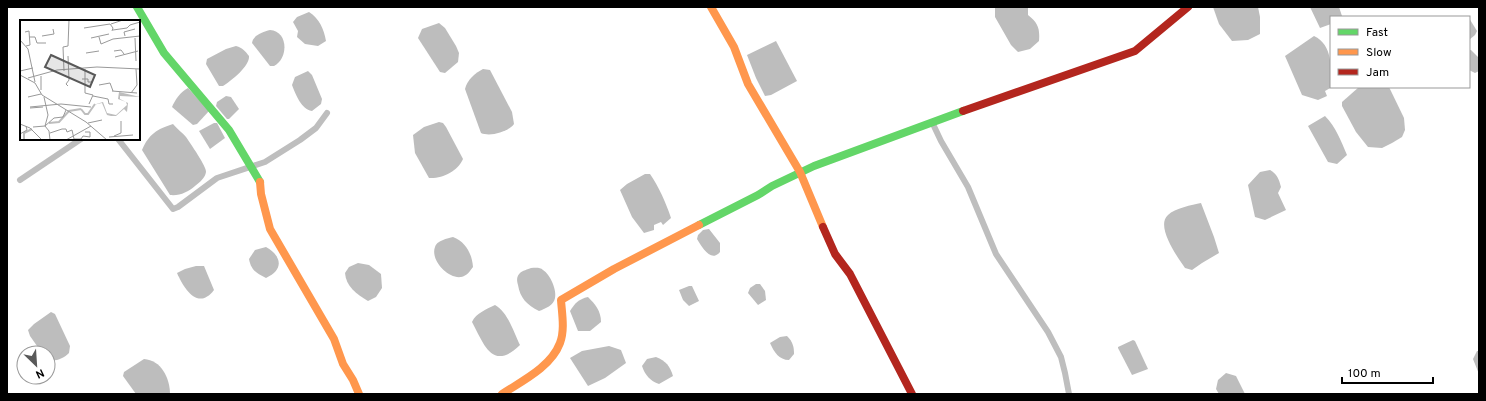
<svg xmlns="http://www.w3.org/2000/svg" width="1486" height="401" font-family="Overpass,sans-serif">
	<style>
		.water { fill: #bdbdbd }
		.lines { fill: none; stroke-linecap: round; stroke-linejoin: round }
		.street { stroke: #bebebe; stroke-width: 6 }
		.fast { stroke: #63d668; stroke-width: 8 }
		.slow { stroke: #ff974d; stroke-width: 8 }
		.jam { stroke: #b3261e; stroke-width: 8 }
		.inset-river { fill: none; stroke: #bdbdbd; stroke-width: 2 }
		.inset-road { fill: none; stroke: #999; stroke-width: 1 }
		.view { fill: #595959; fill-opacity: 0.15; stroke: #595959; stroke-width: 2 }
		.inset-edge { fill: none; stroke: #000; stroke-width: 2 }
	</style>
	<rect width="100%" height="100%" fill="#fff"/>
	<g class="water">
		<path d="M995,7H1028V15C1038,23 1040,28 1039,41L1030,49L1018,52L1011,45L995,17Z"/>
		<path d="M1213,7H1258L1260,17V34L1248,40L1232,41L1219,24Z"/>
		<path d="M1310,7H1339L1342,16L1331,17V24L1320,28Z"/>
		<path d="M309,12C319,18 324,29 326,41L318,46L305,44L297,37L298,31L293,22L297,17Z"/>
		<path d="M1469,18L1477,31L1475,35L1469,40Z"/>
		<path d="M439,23L445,28L456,46L459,53L458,62L445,73L440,72L418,38L422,29Z"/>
		<path d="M270,30C288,31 289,58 274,66H270L252,43C253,35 263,32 270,30Z"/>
		<path d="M1314,36C1333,45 1331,68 1331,87H1332L1325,91L1327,96L1318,100L1302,95L1285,56Z"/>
		<path d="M776,41L797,81L771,95L765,96L756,78L747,55Z"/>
		<path d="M236,46C243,48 245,51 249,56C250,66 231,81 223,86H219L206,64L207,59L226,49Z"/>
		<path d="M1469,50H1471L1479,58V71L1475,73L1469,70Z"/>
		<path d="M483,69L490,70L512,112L514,124C508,132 490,137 481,133L465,89C467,80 475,73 483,69Z"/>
		<path d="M308,71L312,75L322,99L321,104L312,111C301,109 296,95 292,85L295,77Z"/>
		<path d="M1359,87H1389L1404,118L1405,130L1402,137L1392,143L1382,148L1368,147L1356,132L1342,106V102Z"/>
		<path d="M188,88L209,111L197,124L193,125L172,107C175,100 180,92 188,88Z"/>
		<path d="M226,96L231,97L239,109L229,119H227L216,106L217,102Z"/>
		<path d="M1325,116C1336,127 1341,141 1347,155L1337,164L1328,162L1308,126Z"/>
		<path d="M439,122L443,123L446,127L463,159C458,171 442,179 429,178L415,153L413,135L424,127Z"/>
		<path d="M214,123H217L225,138L210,149L199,131Z"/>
		<path d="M173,124C177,129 183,133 186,137C190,143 207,167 206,172C205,178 200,182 195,186C188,192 180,196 170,195L142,150C149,134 157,129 173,124Z"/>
		<path d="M1270,170C1277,174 1279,179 1281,187L1278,193L1286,210L1265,220L1255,217L1248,185L1260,172Z"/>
		<path d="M645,174H650C659,187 666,203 671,218L663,225L661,222L654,225V230L644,233L632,217L620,190L627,184Z"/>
		<path d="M1201,203L1214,237L1219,253L1202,263L1192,270L1185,268C1178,258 1155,226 1168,215C1175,208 1192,205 1201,203Z"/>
		<path d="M709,229L720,243V252C711,263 702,247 697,239L698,235L703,230Z"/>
		<path d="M453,237C466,242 472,254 473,267C470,271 467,276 461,277C448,279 430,260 435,247C436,241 448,238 453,237Z"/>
		<path d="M266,247C282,256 284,270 266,278C256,273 251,270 249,259L255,250Z"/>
		<path d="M358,263L369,265L381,274L382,288L376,297L368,301C356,294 346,286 345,273L349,267Z"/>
		<path d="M196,266H204L214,290C198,311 184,289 177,273L185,269Z"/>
		<path d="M531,268C535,268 540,267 543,270C550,274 557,290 555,298C554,305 545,309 539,311C527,305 520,298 518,285C517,281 516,277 520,273C522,271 528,269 531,268Z"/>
		<path d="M756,284H760L765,291L766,300L758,305L748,293L750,288Z"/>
		<path d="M689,286H692L699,301L689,306L683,300L679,290Z"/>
		<path d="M588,297C595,304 601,311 601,322L590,331H578L570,311C575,303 579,299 588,297Z"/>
		<path d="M495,305C508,312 514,333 520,345C492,372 484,344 472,322C476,313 487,309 495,305Z"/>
		<path d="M51,312L55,314L70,346L69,353C64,358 56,362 48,360V353H42L30,336L28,330L34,324Z"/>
		<path d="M787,336C793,342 794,347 794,354L789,360C779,360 774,352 770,343L780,337Z"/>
		<path d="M1133,340L1135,341L1148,369L1132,375L1118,348V347Z"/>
		<path d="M609,346L621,350L626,363L605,378L588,386L570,358L582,351Z"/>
		<path d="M1477,351H1479V374L1473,359Z"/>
		<path d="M656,357C666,361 670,366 673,376L659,384C650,381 645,375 642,366L647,359Z"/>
		<path d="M144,359C161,360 170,378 170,394H136L123,376L124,372Z"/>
		<path d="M1226,373L1236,376L1245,394H1219L1216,389L1218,380Z"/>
	</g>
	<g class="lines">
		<g class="street">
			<path d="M932,122L941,141L968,187L996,254L1048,332L1061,357L1065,373L1069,394"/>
			<path d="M118,139L173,209L178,207L217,178L265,162L300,140L316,128L327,113"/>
			<path d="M20,180L81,139"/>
		</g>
		<g class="fast">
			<path d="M137,7L164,53L229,130L260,182"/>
			<path d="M699,225L758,195L772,186L814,166L963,111"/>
		</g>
		<g class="slow">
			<path d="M711,7L734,47L748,84L800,172L823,227"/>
			<path d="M260,182L261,194L270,229L334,339L343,364L353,380L359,394"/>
			<path d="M502,394C522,381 551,367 560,343C565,330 562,314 561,300L614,269L699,225"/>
		</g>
		<g class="jam">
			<path d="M963,111L1135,51L1188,7"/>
			<path d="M823,227L835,254L850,274L912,394"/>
		</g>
	</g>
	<g transform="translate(20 20)">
		<rect width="120" height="120" fill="#fff"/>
		<path d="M99,72L120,77L100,76V79L108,83L107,92L104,89L96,96H91L87,95L82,83L73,85L83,82L87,93L96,95L107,85L106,82L98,79Z" fill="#bdbdbd"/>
		<path class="inset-river" d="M61,89L65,94H68L75,84M29,103L39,102L49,91L61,89M4,120V113L12,109"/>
		<path class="inset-road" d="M91,4L103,0M64,8L90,4L93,8L92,11M93,10L107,8L110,5L120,2M5,12L9,11L10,25L6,26M22,16L34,14L33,9M105,16L104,12L115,9M9,17H15L17,23H26M79,17L81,24L93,19L120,16M71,18L89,14M115,18L116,41M0,20L8,29L15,62M94,31L101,30L104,34M66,33L79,31M48,36L49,60L46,64L48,66M95,37L118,31M65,49V73L73,75L69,84M0,51L13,48M44,51L43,27L48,26L49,0M0,55L15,63L22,75L66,102L87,120M8,58L37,50L77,47L120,49M62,59H68V62H72M79,65L90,63L93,71M21,70V56M92,71L117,73M111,73L117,65L116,49M73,76L88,79L89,84H93M8,77L21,74M24,77L28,95L25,106L29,111L30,120M10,87L41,84L71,87M10,88L23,87M68,103L82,100M0,104L10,108L22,120M13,107L25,106L34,98L43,97L46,90M30,113L42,109H46L47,112L52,110L54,119H61L63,116L70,117V112H65M0,114L7,110L6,106M94,116L101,113V101M89,117L113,115M46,120L71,106"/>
		<path class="view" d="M31,35L75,55L70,67L25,47Z"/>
		<rect width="120" height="120" class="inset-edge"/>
	</g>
	<rect width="1486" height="401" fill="none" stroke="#000000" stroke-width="16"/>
	<rect x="1330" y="16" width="140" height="72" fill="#ffffff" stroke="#999999"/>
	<rect x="1338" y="29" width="20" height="6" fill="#63d668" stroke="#999999"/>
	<text x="1366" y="36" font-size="12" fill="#000000">Fast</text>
	<rect x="1338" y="49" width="20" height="6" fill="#ff974d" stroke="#999999"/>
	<text x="1366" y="56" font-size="12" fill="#000000">Slow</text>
	<rect x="1338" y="69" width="20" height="6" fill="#b3261e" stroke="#999999"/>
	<text x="1366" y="76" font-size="12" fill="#000000">Jam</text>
	<g transform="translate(36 365) rotate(155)"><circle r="19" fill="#ffffff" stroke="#999999"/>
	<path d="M0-3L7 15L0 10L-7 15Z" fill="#595959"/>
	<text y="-6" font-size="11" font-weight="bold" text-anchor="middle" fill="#000000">N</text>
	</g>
	<path d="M1342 377v6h91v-6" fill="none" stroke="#000000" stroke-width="2"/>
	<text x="1348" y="377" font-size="12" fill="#000000" stroke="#ffffff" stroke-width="3" paint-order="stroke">100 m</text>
</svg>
